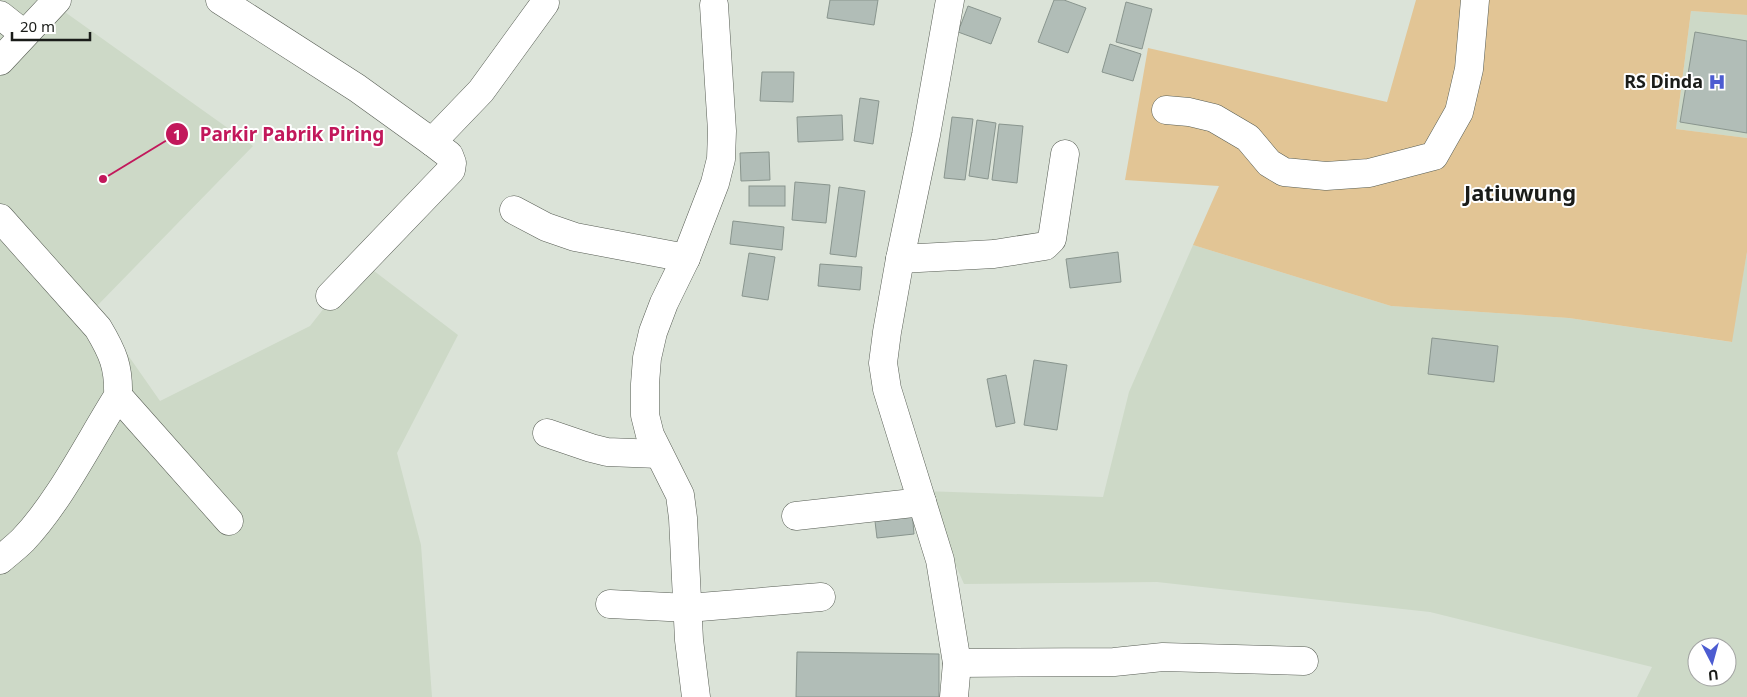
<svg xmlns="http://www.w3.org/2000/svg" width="1747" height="697" font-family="'Noto Sans',sans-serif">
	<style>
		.built { fill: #cdd9c7; fill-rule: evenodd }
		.green { fill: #e2c595 }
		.building { fill: #b1bdb7; stroke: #89958e }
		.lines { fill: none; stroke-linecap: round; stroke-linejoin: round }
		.minor-casing { stroke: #575d54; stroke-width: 29 }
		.minor { stroke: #fff; stroke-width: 28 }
		.labels { text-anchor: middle; stroke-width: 4; stroke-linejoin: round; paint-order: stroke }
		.poi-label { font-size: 18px; font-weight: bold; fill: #1a1c19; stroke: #fff; text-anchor: end }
		.district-label { font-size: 22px; font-weight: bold; fill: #1a1c19; stroke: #fff }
		.leader { fill: none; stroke: #c2185b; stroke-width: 2 }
		.callout-dot { fill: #c2185b; stroke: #fff; stroke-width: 2 }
		.mark-label { font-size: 15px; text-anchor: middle; font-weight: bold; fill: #fff }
		.callout-label { font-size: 19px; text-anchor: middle; font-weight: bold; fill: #c2185b; stroke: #fff; stroke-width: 4; stroke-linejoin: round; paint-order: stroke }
	</style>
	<rect width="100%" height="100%" fill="#dbe3d8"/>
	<g class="built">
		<path d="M0,0H48L253,146L95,308L160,401L310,326L361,261L458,335L397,453L421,545L432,697H0Z"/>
		<path d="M1691,11L1747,15V138L1676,129Z"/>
		<path d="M1193,245L1391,306L1569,318L1731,342L1747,252V697H1637L1652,667L1430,612L1157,582L964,584L923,491L1103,497L1129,392ZM1697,647H1727V677H1697Z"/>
	</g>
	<path class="green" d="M1416,0H1747V15L1691,11L1676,129L1747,138V252L1732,342L1569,318L1391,306L1193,245L1219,186L1125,180L1148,48L1387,102Z"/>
	<g class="building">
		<path d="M830,0H878L874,25L827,18Z"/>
		<path d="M1054,0H1064L1086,8L1068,53L1038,42Z"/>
		<path d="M1126,2L1152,9L1142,49L1116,42Z"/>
		<path d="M968,6L1001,18L991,44L958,32Z"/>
		<path d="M1695,32L1747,41V133L1680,122Z"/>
		<path d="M1110,44L1141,54L1133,81L1102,72Z"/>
		<path d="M762,72H794L793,102L760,101Z"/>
		<path d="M860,98L879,101L873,144L854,141Z"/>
		<path d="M842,115L843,140L798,142L797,117Z"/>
		<path d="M952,117L973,119L965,180L944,178Z"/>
		<path d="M977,120L996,123L988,179L969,176Z"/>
		<path d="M999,124L1023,126L1017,183L992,180Z"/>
		<path d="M769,152L770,180L741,181L740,153Z"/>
		<path d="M795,182L830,185L826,223L792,220Z"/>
		<rect x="749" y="186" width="36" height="20"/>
		<path d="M839,187L865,191L856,257L830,254Z"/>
		<path d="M733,221L784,227L782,250L730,244Z"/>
		<path d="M1118,252L1121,282L1070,288L1066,259Z"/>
		<path d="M749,253L775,257L768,300L742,296Z"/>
		<path d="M820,264L862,267L860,290L818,286Z"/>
		<path d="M1432,338L1498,346L1494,382L1428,374Z"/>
		<path d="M1034,360L1067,365L1057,430L1024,425Z"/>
		<path d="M1006,375L1015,423L996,427L987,379Z"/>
		<path d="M912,510L914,534L877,538L874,513Z"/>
		<path d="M797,652L939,654V697H796Z"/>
	</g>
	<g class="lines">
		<g class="minor-casing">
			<g id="minor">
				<path d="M220,0L357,88L432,142L449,155L452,163L451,170L330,296"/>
				<path d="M950,0L926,135L900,259L887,332L883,363L887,389L940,560L957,663L954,697"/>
				<path d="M0,15L24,34"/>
				<path d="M0,61L57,0"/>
				<path d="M1166,110L1189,112L1214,118L1248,138L1269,163L1284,172L1326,176L1369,173L1434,156L1459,112L1469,69L1475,0"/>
				<path d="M432,142L481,91L545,3"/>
				<path d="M514,210L546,227L575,237L686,258"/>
				<path d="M0,218L98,328C113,353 119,367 118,396C89,442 60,501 23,540C16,547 8,553 0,560"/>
				<path d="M900,259L994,254L1045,246L1052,239L1065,154"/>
				<path d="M118,396L229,521"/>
				<path d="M547,433L591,448L607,452L659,454"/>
				<path d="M796,516L922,502"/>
				<path d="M610,604L688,608L821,597"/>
				<path d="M957,663L1114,662L1163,657L1304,661"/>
				<path d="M696,697L689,640L683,518L680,495L650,435L645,415V384L647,358L653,332L664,303L686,258L715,183L721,159L722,131L714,5"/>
			</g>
		</g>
		<use href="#minor" class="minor"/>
	</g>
	<defs>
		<g id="hospital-bare" transform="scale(1.35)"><path d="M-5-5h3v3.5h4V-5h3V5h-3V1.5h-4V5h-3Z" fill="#4c5cd1" stroke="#fff" stroke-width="2.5" paint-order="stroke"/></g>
	</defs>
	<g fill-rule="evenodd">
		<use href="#hospital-bare" x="1717" y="82"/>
	</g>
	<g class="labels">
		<g class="poi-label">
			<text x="1703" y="88">RS Dinda</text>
		</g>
		<g class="district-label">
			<text x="1520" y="201">Jatiuwung</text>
		</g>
	</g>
	<path class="leader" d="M103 179L177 134"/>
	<g class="callout-dot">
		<circle cx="103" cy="179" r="5"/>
		<circle cx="177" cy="134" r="12"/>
	</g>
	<g class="mark-label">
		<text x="177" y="140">1</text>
	</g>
	<g class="callout-label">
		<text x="292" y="141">Parkir Pabrik Piring</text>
	</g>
	<g transform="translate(1712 662) rotate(174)"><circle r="24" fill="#ffffff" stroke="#a3a4a3"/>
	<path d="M0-4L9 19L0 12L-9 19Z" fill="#4c5cd1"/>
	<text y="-8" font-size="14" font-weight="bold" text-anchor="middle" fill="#1a1c19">U</text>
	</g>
	<path d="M12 32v8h78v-8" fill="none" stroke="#1a1c19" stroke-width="2.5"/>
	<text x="20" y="32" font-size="15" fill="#1a1c19" stroke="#ffffff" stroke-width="4" paint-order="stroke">20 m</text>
</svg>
